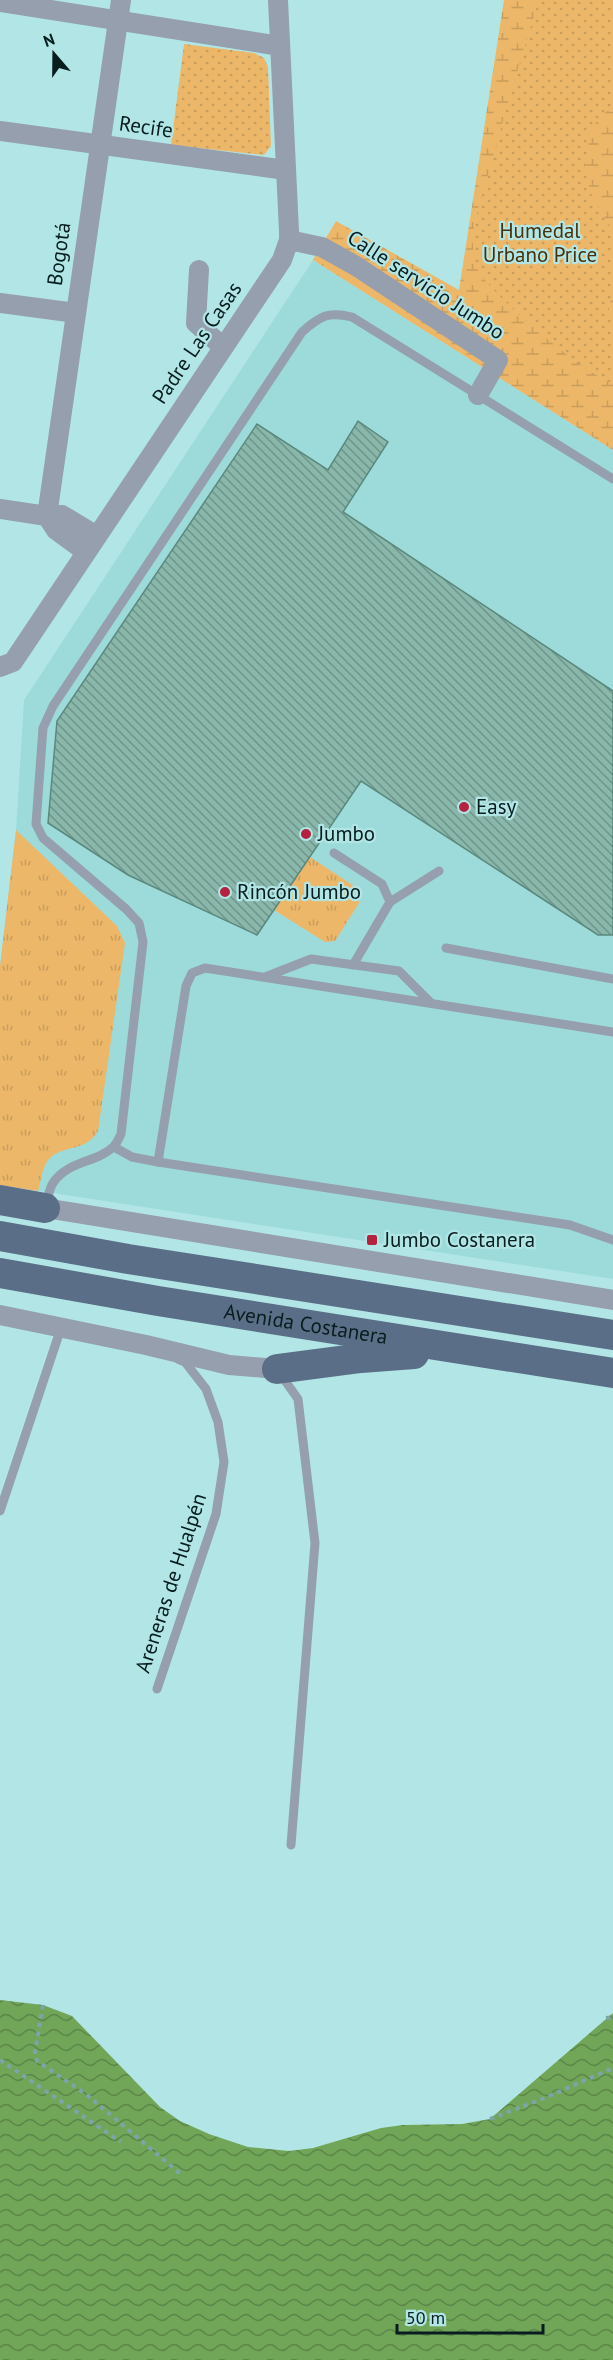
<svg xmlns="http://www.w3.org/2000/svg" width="613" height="2360" font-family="'PT Sans',sans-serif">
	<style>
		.built { fill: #9ddbdb }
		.grass { fill: url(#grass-tufts) }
		.wetland { fill: url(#wetland-marsh) }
		.park { fill: url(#park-dots) }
		.water { fill: url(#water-waves) }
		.building { fill: url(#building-back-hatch); stroke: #5a887c; stroke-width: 1.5 }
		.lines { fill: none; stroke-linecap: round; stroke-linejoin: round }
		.path { stroke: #7ba5a6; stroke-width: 4; stroke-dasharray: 4.5 4.5; stroke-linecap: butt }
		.service { stroke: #959fae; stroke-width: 9 }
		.minor { stroke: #959fae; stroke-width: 20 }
		.primary { stroke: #5b6e87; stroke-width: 30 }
		.poi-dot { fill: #b42240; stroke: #b2e6e6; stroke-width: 2 }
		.labels { text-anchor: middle; stroke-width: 4.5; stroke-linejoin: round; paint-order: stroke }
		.street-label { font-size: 21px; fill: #081d1e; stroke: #b2e6e6 }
		.park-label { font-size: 21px; fill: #47300a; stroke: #b2e6e6 }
		.poi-label { font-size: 21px; fill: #081d1e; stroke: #b2e6e6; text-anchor: start }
	</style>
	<defs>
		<pattern id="grass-tufts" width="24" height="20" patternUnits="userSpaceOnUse" patternTransform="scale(1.5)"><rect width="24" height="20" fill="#ecb769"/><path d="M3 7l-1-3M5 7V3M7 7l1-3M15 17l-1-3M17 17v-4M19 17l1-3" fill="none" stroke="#c99d5b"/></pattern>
		<pattern id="wetland-marsh" width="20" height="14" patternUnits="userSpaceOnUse" patternTransform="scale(1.5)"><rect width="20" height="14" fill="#ecb769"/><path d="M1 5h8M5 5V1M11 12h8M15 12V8" fill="none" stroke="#c99d5b"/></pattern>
		<pattern id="park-dots" width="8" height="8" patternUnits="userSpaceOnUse" patternTransform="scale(1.5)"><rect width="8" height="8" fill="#ecb769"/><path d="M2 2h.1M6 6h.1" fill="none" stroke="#c99d5b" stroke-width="1.8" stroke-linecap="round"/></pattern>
		<pattern id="water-waves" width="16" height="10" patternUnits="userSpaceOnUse" patternTransform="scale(1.5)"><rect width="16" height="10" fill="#71a558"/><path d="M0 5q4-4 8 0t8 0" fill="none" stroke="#5b8648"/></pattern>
		<pattern id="building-back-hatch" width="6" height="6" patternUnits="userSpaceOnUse" patternTransform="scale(1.5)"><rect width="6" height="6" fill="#89b8ab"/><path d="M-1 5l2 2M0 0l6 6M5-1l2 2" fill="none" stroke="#6e958b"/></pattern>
	</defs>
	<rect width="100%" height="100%" fill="#b2e6e6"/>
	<path class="built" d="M313,260L613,450V1279L0,1185V966L16,830L24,700Z"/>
	<g class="grass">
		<path d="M16,830L117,926L125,943L98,1131C85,1153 63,1144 49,1159C42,1167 41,1181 38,1191L0,1185V966Z"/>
		<path d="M310,857L357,888L359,903L335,941L325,942L274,910Z"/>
	</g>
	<path class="wetland" d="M504,0H613V450L313,260L336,221L459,290Z"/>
	<g class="park">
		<path d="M539,0H613V107L599,117L590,133L586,165L587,180L593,199L613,232V288L609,309L613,320V383C590,379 489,293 478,270C471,256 473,241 474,225L513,85Z"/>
		<path d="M184,44L254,53L264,58L268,67L271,146L264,155L171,145Z"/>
	</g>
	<path class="water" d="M0,2000L43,2005L72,2016L160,2107L180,2121L209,2134L248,2147L289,2151L313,2148L381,2128L403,2125L462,2124L490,2119L613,2013V2360H0Z"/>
	<path class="building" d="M358,421L388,442L343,512L613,691V935H598L361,781L257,935L128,875L48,823L57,721L257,424L328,470Z"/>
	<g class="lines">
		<g class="path">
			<path d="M43,2005L35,2052L37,2061L87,2095L183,2176"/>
			<path d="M606,2018L613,2017"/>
			<path d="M0,2060L121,2142"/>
			<path d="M490,2119L547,2097L613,2068"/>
		</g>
		<g class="service">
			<path d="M334,853L382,884L390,902"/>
			<path d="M446,948L613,979"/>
			<path d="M353,965L390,902L439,871"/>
			<path d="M265,977L311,959L399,971L431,1003"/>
			<path d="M114,1147L132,1157L158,1162L570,1225L613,1240"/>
			<path d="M158,1162L186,986L192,973L205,968L613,1032"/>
			<path d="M45,1206C48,1199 49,1189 53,1183C68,1160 98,1163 114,1146C117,1143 119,1138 121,1134L143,942L139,923L126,909L43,838L36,824L43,728L53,706L302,332C320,316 328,311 352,317L613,479"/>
			<path d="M281,1375L298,1399L315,1543L291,1845"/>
			<path d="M0,1511L61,1328"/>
			<path d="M157,1689L216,1514L224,1462L218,1422L206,1389L185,1362L178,1359"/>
		</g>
		<g class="minor">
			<path d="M0,2L280,46"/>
			<path d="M0,131L286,170"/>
			<path d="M289,240L322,247L356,266L498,360L478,395"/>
			<path d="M199,270L196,323L223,347"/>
			<path d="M0,303L76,313"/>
			<path d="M0,509L47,516L62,515L97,536"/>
			<path d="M47,516L121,0"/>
			<path d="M47,516L56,530L86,552"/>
			<path d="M0,667L13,662L282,260L289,240V231L278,0"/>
			<path d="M45,1208L613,1300"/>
			<path d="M0,1315L146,1345L229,1365L277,1369"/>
		</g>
		<g class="primary">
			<path d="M0,1200L45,1208"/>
			<path d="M0,1236L128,1259L613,1335"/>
			<path id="s1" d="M0,1273L158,1301L613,1373"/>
			<path d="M277,1369L361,1358L414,1354"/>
		</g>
	</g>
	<g class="poi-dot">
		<circle cx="464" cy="807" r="6"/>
		<circle cx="306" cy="834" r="6"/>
		<circle cx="225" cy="892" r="6"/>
		<rect x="366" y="1234" width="12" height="12" rx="3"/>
	</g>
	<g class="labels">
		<g class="street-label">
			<text transform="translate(146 127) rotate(8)" y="7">Recife</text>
			<text transform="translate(59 254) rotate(-82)" y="7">Bogotá</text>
			<text transform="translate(426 285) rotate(33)" y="7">Calle servicio Jumbo</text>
			<text transform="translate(197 343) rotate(-56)" y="7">Padre Las Casas</text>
			<text dy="7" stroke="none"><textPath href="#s1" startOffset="310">Avenida Costanera</textPath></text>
			<text transform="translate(171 1583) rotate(-72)" y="7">Areneras de Hualpén</text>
		</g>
		<g class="park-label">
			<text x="540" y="238">Humedal<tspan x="540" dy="24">Urbano Price</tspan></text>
		</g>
		<g class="poi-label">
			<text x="476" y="814">Easy</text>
			<text x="318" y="841">Jumbo</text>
			<text x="237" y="899">Rincón Jumbo</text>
			<text x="384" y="1247">Jumbo Costanera</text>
		</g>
	</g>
	<g transform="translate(54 54) rotate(340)" stroke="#b2e6e6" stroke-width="4.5" paint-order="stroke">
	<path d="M0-4.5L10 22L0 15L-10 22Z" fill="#081d1e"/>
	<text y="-9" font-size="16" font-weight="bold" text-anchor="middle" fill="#081d1e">N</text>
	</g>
	<path d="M397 2324v9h146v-9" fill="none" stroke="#081d1e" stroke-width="3"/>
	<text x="406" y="2324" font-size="18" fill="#081d1e" stroke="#b2e6e6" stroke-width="4.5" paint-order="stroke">50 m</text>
</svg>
